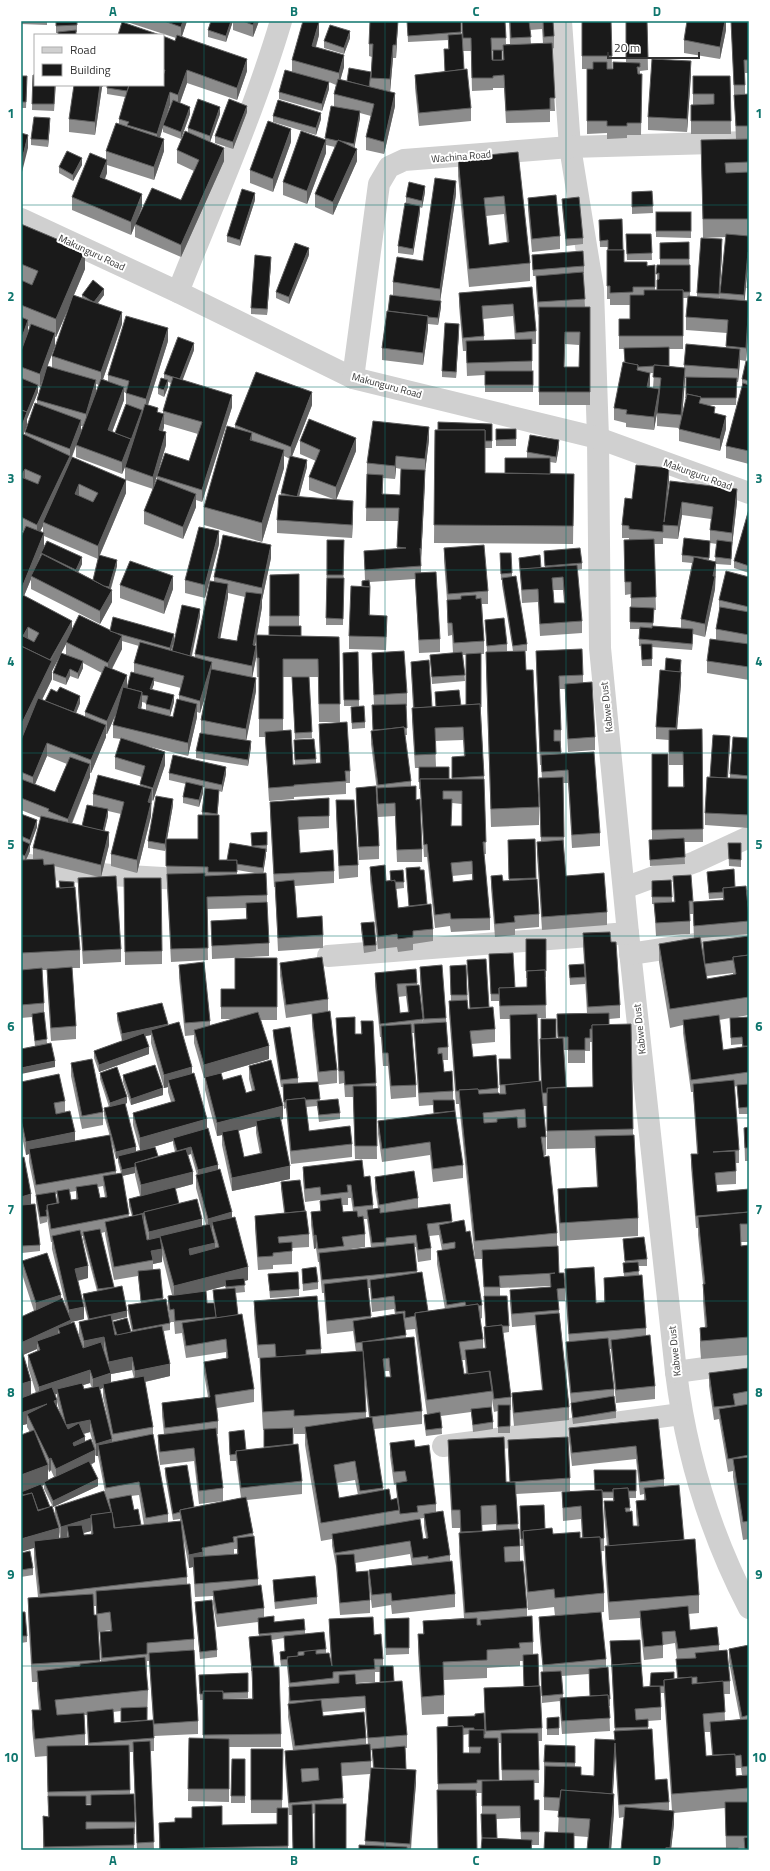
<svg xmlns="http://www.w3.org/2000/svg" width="770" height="1871" font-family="'Titillium Web',sans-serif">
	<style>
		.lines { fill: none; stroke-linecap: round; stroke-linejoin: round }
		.minor { stroke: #d0d0d0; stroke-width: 22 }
		.wall { fill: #8c8c8c; fill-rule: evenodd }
		.shaded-wall { fill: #5f5f5f }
		.building { fill: #1a1a1a; stroke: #5f5f5f; fill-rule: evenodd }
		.grid { fill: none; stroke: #0f766e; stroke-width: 1; stroke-opacity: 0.55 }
		.labels { text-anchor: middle; stroke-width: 4; stroke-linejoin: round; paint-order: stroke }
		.street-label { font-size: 10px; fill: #333; stroke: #fff }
		.neatline { fill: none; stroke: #0f766e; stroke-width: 1.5 }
		.grid-label { font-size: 13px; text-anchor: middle; font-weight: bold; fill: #0f766e }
	</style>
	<rect width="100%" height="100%" fill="#fff"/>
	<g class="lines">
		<g class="minor">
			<path d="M561,21L570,147L593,289L598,438L600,648L628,933L676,1372C686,1454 711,1535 749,1608"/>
			<path d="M21,219L178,292L353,378L598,438L749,493"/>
			<path d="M178,292C213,204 254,112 281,21"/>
			<path d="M353,378L379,184L389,167L404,160L570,147L749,142"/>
			<path d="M21,863L41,868L111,875L197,880"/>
			<path d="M624,888L695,862L749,837"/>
			<path d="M630,954L716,941L749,940"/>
			<path d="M328,956L628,933"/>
			<path d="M676,1372L749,1362"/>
			<path d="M443,1446L681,1414"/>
		</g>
	</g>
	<g class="wall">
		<path d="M21,21H47V25L21,24Z"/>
		<path d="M56,21H77V32H76V35H58V33H56Z"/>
		<path d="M127,21H187L182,36L247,71L237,100L187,83L180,103L190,114L181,139L163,132V127L160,137L164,151L154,180L107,165V173L105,179L142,207L138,217L181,200L194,171L177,163V150L188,133V128L220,114L210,142L224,161L181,257L135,237V225L131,235L72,210V197L106,160V151L119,124V119L125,97L107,94V88L163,85V36L175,41L176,38L127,22ZM170,105H171L166,118Z"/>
		<path d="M211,21H233L226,42L208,37V30Z"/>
		<path d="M233,21H259L253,37L233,30Z"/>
		<path d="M370,21H398L396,58H393L390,92L395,106L384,154L366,150V137L371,116L360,113V118L354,147L357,161L333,215L315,207V194L335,147L326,145V153L307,204L283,195V182L325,140L334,106V94L336,85L329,82V89L322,111L279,99V92L292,72V60L319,35L316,47L344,67L340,80L347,81L371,77L372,57L369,56V44Z"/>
		<path d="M407,21H461L462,44V21H505L506,44H510L509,21H553L554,36V48L552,49L555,111H550V122L506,123L504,88H493V90L472,91L471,51H463L464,69L471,108V121L419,126L415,88V75L445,72L444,49H448V40L408,42ZM542,29L543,43L531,44L530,30ZM492,51H493V60H492ZM502,51H503V60H502Z"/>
		<path d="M582,21H611L612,69H607H613L626,62V21H647L648,70L640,71V74H642L641,135H627V138L607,139V133L587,134V69H582Z"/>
		<path d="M726,21V30L720,59L684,53V40Z"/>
		<path d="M731,21H749V73H745V94H749V139H736Z"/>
		<path d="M350,38L344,54L324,48V41Z"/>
		<path d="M691,74L687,132L648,130V117Z"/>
		<path d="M33,75L35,85H56L54,111L32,110Z"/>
		<path d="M21,76L27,83L26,108H21Z"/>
		<path d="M693,76H730L731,134H691V105H693Z"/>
		<path d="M74,85H103V87H102L95,135L69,132V119Z"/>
		<path d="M247,112L233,149L215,143V136Z"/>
		<path d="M273,116L321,119L316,135L273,122Z"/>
		<path d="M50,125L48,147L31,145V139Z"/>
		<path d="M749,139V265H748L744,301H749V319L746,361L740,360L738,382H737L736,405H706L715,413L726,429L720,451L679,441V428L657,426V413L658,404L654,430L626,427V423L614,420V408L625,363L624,349H619V319H630V305H610V299H607V250H608V247H600L599,220L623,250L624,262L647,266L655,265V290H657V265H660V243L689,242L690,297H697V293L722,252L719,299H720V293L726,237L703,238L701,140ZM683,298H688L686,317V330L727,333L726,347L684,365V368L669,366V349H683ZM650,373H654L653,388H649ZM685,378H686V401L682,418Z"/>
		<path d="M291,142L273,192L250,183V170Z"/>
		<path d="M518,152L530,263V281L469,287L458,176V158ZM504,214L507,243L489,245L486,216Z"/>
		<path d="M82,165L73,181L59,173V167Z"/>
		<path d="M652,191L653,213L632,214V192Z"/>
		<path d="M425,192L422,208L420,207V212L413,255L398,253V246L406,203V197Z"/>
		<path d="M456,194L440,301L441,307L438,325L428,324V329L423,365L382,360V348L388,311L405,297L393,295V282L423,261Z"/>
		<path d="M528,198L560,236V249L532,252L528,210Z"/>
		<path d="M562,199L583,238V244L566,246L562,206Z"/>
		<path d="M255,200L240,246L227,242V236Z"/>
		<path d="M656,212H691V238L656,237Z"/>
		<path d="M21,224L85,269L74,295L82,298V295H104L98,303L122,324L103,379L108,381V375L168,341L148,405L158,412L163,414V411L171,383L168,382V387L164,397L158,394V388L164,379V374L194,350L182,380L232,407L202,502L196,500V507L183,539L144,524V511L157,479V476L189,461L198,434L164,424V427L163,431L166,445L153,489L126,480V493L100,555L117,566L111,589L112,602L100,624L31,589V579L24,596L72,631H110L174,641L171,651H172L200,616L192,656L195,657V654L214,581V577L271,558L262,600V607L257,635H269L270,575L299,574V626L301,636L339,637L340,722H319L318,677H309L312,738L295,739L292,677H299H283V731L293,765H295L294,740L316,759V763H320L319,737V724L350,771V783H346V794L294,797V799L269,801L265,737H259V677H257L256,640L255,646L256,658L252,677L256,691L246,740L251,747L248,766L196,758V751L201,733V720L207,690L200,713L197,712V717L188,756L147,746L165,765L153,801L152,800L151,805V816L137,873L111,866V854L121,814L108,811V816L104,831L109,845L101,877L121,949V962L83,964L78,891V878L99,877L54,866L56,888L74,887L80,950V968H72L76,1026V1039L51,1041L47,982V970H42L44,1003V1016L47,1043L55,1067L35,1046L32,1017L21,1018V814L37,827L30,846V851L26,860L33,859V848L41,818L21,810V537L23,531L21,530ZM70,305L52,356V367L47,366L55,346V337H56ZM28,326L30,327L28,332ZM43,378L37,400V404L25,432V435L24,434L27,425V419L38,392V386L40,387ZM96,384L99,385L96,392ZM124,392L126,393V404L115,433L112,432L124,400ZM81,426H83L81,431ZM76,446V457L122,474L127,463L125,467V480L72,457ZM43,526V532L40,531ZM44,536L98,559L93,580L78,572L82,564L44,547ZM228,593L245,597L237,641L220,638L228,597ZM122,641L139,646L134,663V673L127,688L112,669L122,649ZM66,644V654L53,673V680L66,685L70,676L78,679L83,668V663L102,673L85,712V717L76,713L80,703L45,701L42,700L52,679V671ZM154,681L181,688L179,695V700L173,717L170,716L174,702L152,689L154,684ZM142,702L146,703V710L141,709ZM117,712L113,725V738L121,739L115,757V769L142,777L140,786L93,794V806L82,826L72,824L90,777V773H91L106,737V734H107ZM47,756L67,764L55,792L35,784Z"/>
		<path d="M626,234H651L652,260H627Z"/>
		<path d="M309,255L289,304L276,298V292Z"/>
		<path d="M532,255L584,266V273H583L585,307H590V405H539V314L538,315L536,288V276H533ZM565,344L579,345V367H564Z"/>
		<path d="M271,263L267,315L251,314V308Z"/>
		<path d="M749,269V301H747V288Z"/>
		<path d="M532,287L536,331V344H532V371H533V392H485V375L467,376L466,351H463L459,306V293ZM513,316L515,340H484L483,319Z"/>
		<path d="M459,330L456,378L442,377V371Z"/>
		<path d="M749,361V464L726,458V446L742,388V379Z"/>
		<path d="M312,405L292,456L307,467L299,497L353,514L352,538L277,533V520L281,493L290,459L284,456V468L262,542L204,525V507L235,428V425Z"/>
		<path d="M492,424V448H485V473H505L527,458V452L559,447L556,463L550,462V474H574L573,544L434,543L435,430Z"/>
		<rect x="496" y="429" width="20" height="17"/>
		<path d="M429,440L425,472L421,561V573L440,639V652L419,653L415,579L370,582V616L387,629L386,650L349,649V636L362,586V581H365L364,551L397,549L398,521H366L367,463ZM396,468L401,469L400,495L383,494V478L395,479Z"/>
		<path d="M300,441L356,451L336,500L309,490V477L316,461L300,454Z"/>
		<path d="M669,481L667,498L737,502L732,546L731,565L716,564L715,589L705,637L693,634L692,650L652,647V666H642L641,646H639V629H630V607L631,608V594L625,595L624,553V540H629V538H622V525L632,499ZM682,515L711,519L710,530V541L682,555V562L692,563L681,619V628L653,626L654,610H656L654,544H663V538L678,539ZM710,543L717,544L715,562L709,560Z"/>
		<path d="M749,509V573L734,568V561Z"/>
		<path d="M327,540H344L343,625H326Z"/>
		<path d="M219,544L205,598L185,593V580Z"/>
		<path d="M444,548L488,591V604H482L484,641V654H481V714L484,776V789L486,854H484L490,918V930L451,932L450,926L435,928L427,857H424L420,789H419V768H415L412,721V708H413L411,668L432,707H436L435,692L461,706L466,705V655H463L465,681L432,684L430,655L453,653L452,635L448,636L447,612V600L444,561ZM463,740L464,757H452V779H449L427,767H436L435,741ZM452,803L462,804V826H451ZM472,874V880L453,882L452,876Z"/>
		<path d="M544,551L582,563V569L577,570L582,621V633L540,636L538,602L522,603L519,558L541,568L545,567ZM553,590H563L564,603H554Z"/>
		<path d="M500,553L512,573V577L527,644V651H525L526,670L539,807V825L491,827L486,671L487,652L485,620L507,644V651L487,652L513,651L502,585V580H501Z"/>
		<path d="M749,577V680L707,673V661L716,640V629L719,613V600Z"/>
		<path d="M120,585L173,589L164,614L120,598Z"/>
		<path d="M536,651L583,675V683L595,737V750L568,752L565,697V689H559L561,730V754L600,833V846L572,848L568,783H563L564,850L566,876L607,912V925L542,930L537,855V842H541L539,778H542L541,765H540L536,664Z"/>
		<path d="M358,652L359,706H344L343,653Z"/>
		<path d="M372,653L407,693V706H406L407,735H405L411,781V787L416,800L422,849V862H397L395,816L378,817L377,791L371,744V731H373L372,705H374L372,665Z"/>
		<path d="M681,666V684L677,730L702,729L703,842H684L685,864L650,866L649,840H652V754L668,787H683V765H669V740L656,739V727L665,671Z"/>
		<path d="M351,707L365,722V728L352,729Z"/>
		<path d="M749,738V828L705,825V813L730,743L728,778H730V774Z"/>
		<path d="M169,773L226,774L222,792L219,791L217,815L219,860H227L252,846L251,833L267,832V852H266V855L263,874L267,895V905L269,943V956L212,959L211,921L246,919V908L207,909L208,960L171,962L167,887L166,845L165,851L148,848V841L173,805L167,839H198L202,815V812L208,789L203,787V793L199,807L183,803V797L186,784L169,780ZM237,870L260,874H237Z"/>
		<path d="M356,788L379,846V859L359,860L356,800Z"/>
		<path d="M336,800L358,865V877L339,879L336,813Z"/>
		<path d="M270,802L329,816V828L298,830L300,853L334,871V883L295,886L297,918L323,935V948L278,951L275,887H274L270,814Z"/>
		<path d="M535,839L536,879L539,914V927L515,929V935L495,937L491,888V876L503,881H509L508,840Z"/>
		<path d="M728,843H741V867L729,866Z"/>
		<path d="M370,867L386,881H390V871L403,870L404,888L396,889L398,908L409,906L406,868L420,870L427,904L433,929V941L413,944V950L398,952L397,947L378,949L370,880Z"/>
		<path d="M707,872L735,887L749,915V890V935V934L701,938L703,952V942L749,936V1015L732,1018L749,1017V1114H739L737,1086L734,1087L739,1150V1163H736V1184L716,1185L717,1192L749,1189V1242H741V1246L749,1245V1355L701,1359L700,1346V1328L705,1327L703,1302V1284L698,1235V1228H696L691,1167V1154H697L693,1092H691L683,1033V1025L670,1028L659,962V944L694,938L693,915V902L723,900V898L709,899ZM733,973V975L707,979V976ZM730,1018L731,1045L742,1044V1047L723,1050L719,1020Z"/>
		<path d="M673,876L693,901V914H690V934L656,936L654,904H652V881L671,880L672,902H674Z"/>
		<path d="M124,878L162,951V964L125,965Z"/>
		<path d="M361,923L376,945V951L364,953L361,929Z"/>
		<path d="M583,933L611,942L620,1005V1018L609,1019V1025L631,1024L633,1135L638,1218V1236L560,1241L558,1208V1189L597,1187L595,1148L547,1149V1106H543L546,1137V1155L543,1156L557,1233V1246L559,1273L565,1288V1301H558L569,1407V1420L514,1426L512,1405V1393L542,1390L535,1325L512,1327L510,1303V1290L551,1287L550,1286L500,1288V1296L509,1326V1332L503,1333L511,1397V1410H510V1433H498V1411L494,1412L492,1399V1409L493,1422V1429L473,1432L471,1412L441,1416L442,1434L426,1436L424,1421V1415L427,1414L415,1329L405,1330L404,1323L406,1337L422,1411V1424L374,1429L383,1490L391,1500L397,1498L396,1484L394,1485L390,1456V1443L415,1447L436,1504V1512L450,1555V1562L455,1594V1607L392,1614L391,1605L372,1608L369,1583V1570L412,1565L410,1554L355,1563L356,1572L370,1600V1613L340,1615L336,1566L332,1546V1539L321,1541L305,1445V1434H294V1428H293V1444L302,1481V1494L247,1500L253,1533L258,1579V1586L264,1608V1617L274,1622L305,1630V1634L326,1649V1653L331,1661L329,1632V1619L374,1635L383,1659V1666L394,1681L407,1735V1748H405L406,1770L416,1783L411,1850H359L365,1845L370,1774L342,1776L343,1804L315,1813L312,1814L313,1850H293L292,1815H289L285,1764V1751L293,1750L288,1717L289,1687L287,1666H281L280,1659V1652H285L284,1638L272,1640L281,1734V1747H229V1802L188,1801L189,1738H203V1700H200L199,1675L248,1673V1698L223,1699H252V1678L249,1637L259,1636L258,1622L217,1627L213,1604V1596L195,1597L193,1567L189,1568L184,1541L187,1577V1584L194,1639V1650L198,1721V1734L154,1736L149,1661H147V1673H146L148,1690L147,1720L154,1738V1751H150L154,1850H137L133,1752H130V1795L135,1822V1834H134V1850H43V1816L48,1817L47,1756L35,1757L32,1729V1710H39L37,1689V1682H32L28,1616V1598L38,1597L34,1559V1548L21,1496L30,1432L27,1427V1424L23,1425V1430L21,1431V1317L34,1311L22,1274V1261L61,1299L66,1307L52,1249V1242H51L47,1218V1222L40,1224L36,1202V1196L29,1162V1154L26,1155L21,1132V1082L65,1101V1112L75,1141L116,1171V1174L121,1173L118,1162V1158L116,1159L104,1115V1108L109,1107L100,1079V1073L127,1103L125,1104L136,1151L140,1150L133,1125V1113L171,1102L168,1092V1087L164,1088L151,1043V1035L145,1036L149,1054L99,1072L94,1058V1051L122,1041L117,1020V1013L168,1025L192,1073L248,1280L244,1281L245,1292L235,1293L238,1315L254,1389V1402L217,1408L218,1421V1434H217L223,1488V1501L199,1504L194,1461L160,1465L158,1448V1435L164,1434L162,1416V1403L208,1397L204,1374V1362L226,1358V1352L186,1358L182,1333L175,1334L174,1322H170V1330L164,1331L170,1376L145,1382L153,1427V1436L168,1514V1522L180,1521V1519L173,1520L165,1475V1468L194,1507L241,1498L236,1461H230L229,1432L246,1450L264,1448V1430H263L260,1376V1358L275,1357L258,1358L254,1314V1301L321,1349V1354L356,1352L353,1331L327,1334L324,1293H322L319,1262H318L316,1248L314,1249L311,1225V1212L320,1211V1200L305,1202L303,1180V1167L364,1177L373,1205V1209L378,1208L375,1190V1177L418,1198V1208L450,1204L452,1222L466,1232L482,1305V1318L480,1319L483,1339V1348H485L484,1340V1327H486L482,1259H475L459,1104H456L449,1014V1001H451L450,966L466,965L468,1009H470L467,960L489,1007L495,1029V1042L471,1044L473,1057L498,1088V1093L500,1094L499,1059H511L510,1019H500L499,1001H491L489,954L515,988L527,987V978H526V939H546V977H545L546,1018H538L539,1082L541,1085L540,1039L558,1038L557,1014L587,1013L583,946ZM590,1042H592L593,1087H566L564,1050H568V1063H585V1051H590ZM173,1141V1144L175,1152L158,1156L150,1148ZM191,1154L197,1175H196V1188L206,1225L202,1226L179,1204L175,1189L193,1184L188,1155ZM135,1173V1175L140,1196L129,1199V1206L132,1216L129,1217L122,1176ZM103,1186L105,1197L100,1198L98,1187ZM76,1191V1199L71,1200L70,1192ZM57,1194V1203L55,1195ZM348,1198H351L353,1211L343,1212L342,1205H348ZM364,1219H367L371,1247L344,1250L365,1247V1234ZM105,1232V1234L114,1280L138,1276L141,1303L128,1305V1312L132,1332H131L113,1322V1329L115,1335L112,1321L127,1317L114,1288L101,1233ZM439,1235L442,1250L437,1251V1264L445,1309L428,1311L417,1273L414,1247H416L418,1262L431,1260V1248L429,1236ZM82,1236H83V1239L97,1291L83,1294V1301L88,1320L79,1322V1335L82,1344L71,1322L84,1319L78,1281L88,1278ZM162,1255L172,1295L168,1296V1308L170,1321L163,1299L160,1269L153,1270V1264L162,1262ZM225,1286L226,1289L213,1290L214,1303H207L202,1292ZM368,1288H370L372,1312L394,1309L395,1314L371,1318ZM37,1349V1351L28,1355V1367L36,1393L31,1395L23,1355ZM462,1360H465L466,1374H464ZM132,1370L134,1378L111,1382V1374ZM384,1371H389L390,1377H385ZM364,1377L369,1417L366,1418V1412ZM90,1383L92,1388L84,1389L83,1385ZM103,1388V1397L109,1426L100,1389ZM55,1394H57V1402L60,1413L57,1407ZM90,1432L93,1443L85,1441L84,1434ZM95,1455L96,1456H98L105,1492L55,1507V1516L50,1507L42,1486L44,1485V1489L53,1507L98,1486L91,1465L95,1462ZM48,1469L49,1472L51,1470L54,1477L48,1480ZM355,1480L358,1495L339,1498L337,1483ZM139,1495L144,1525H141L134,1510L131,1496ZM424,1518V1527L426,1538L423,1539L418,1519ZM91,1531V1534L84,1535L83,1533ZM59,1532L60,1538H59ZM234,1549H237V1554H234ZM94,1606H96V1615H94ZM110,1630V1631L100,1632V1650L101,1662H100L99,1632ZM375,1672H380V1682L356,1684V1683L375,1682ZM365,1708L368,1744H366V1738L323,1716V1712ZM121,1711V1722L114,1723L113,1712ZM84,1715H87V1725L88,1745H85V1734ZM371,1750H372L373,1768H371ZM86,1804H91V1805H86Z"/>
		<path d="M277,958V1020H261L269,1059L204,1078L194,1043V1035L185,1036L179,978V965L210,1021V1026L232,1019H221V989H235Z"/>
		<path d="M280,963L328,999V1012L337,1070V1083L319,1085L318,1083L320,1101L340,1113V1119L319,1122L317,1106L306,1107L309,1131L352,1144V1157L291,1164L286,1108L284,1109L283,1087H281L273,1036V1030L298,1078V1083L318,1082L312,1026V1014L286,1018L280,976Z"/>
		<path d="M569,965L585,977V984L570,985Z"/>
		<path d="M420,967L446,1018L448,1047V1060H443L444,1072L453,1091V1100L463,1165V1178L433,1182L430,1155L382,1162L378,1134V1121L434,1114L433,1105L419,1106L414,1033H412L416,1085V1097L391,1099L388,1066H383L381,1037H380L375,986V973L417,983L423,1023L420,980ZM406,996L408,1012L400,1013L398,997Z"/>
		<path d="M336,1018L355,1034H361V1021H373L376,1086L377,1159H355L353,1097H345L344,1083L339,1084Z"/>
		<path d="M71,1063L103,1112V1125L82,1129L71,1076Z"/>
		<path d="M249,1066L283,1119L280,1120L290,1179L232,1191L222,1145V1135L217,1136L205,1090V1077L223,1080L246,1093L252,1091L249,1079ZM256,1126V1133L260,1154L244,1157L238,1131Z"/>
		<path d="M123,1075L163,1095L131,1105L123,1082Z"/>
		<path d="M749,1127V1161H745L744,1128Z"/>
		<path d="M21,1158L40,1245V1251L22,1253L21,1245Z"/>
		<path d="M281,1182L309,1234V1247L292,1248V1264L273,1265V1269L258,1270L255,1229V1216L284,1213L281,1189Z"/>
		<path d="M623,1239L647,1259V1266H638L639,1275L646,1328V1336L655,1386V1399L616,1403L611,1349H610L614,1389V1396L616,1411V1418L573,1424L571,1409V1403L566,1355V1342H569L565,1288V1269L596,1303L604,1302V1278L624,1276L623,1263H625Z"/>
		<path d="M302,1269L318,1282V1289L303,1291Z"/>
		<path d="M268,1274L299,1289V1296L270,1298Z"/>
		<path d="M749,1368V1539L743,1540L733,1477V1471L728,1472L719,1419L714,1420L709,1386V1373Z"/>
		<path d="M658,1419L664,1479V1486L684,1540L699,1595V1613L688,1614L690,1630L719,1645V1650L730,1681V1694H724L725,1721L740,1719L729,1662V1649L749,1645V1850H744V1849L621,1850L624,1817L619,1818L615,1756L613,1794L614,1812L611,1850H587L588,1837L574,1836L558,1832L559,1811L544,1810V1762L575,1746V1767L581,1775L594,1776L614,1740L615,1731L610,1641L641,1663L643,1687L650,1686L674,1679H677L676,1659H677L675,1643L663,1645V1658L644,1660L640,1624V1618L609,1620L605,1564V1546H607L604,1514V1501H613V1498H602L604,1538V1551H601L604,1593V1612L555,1616L554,1607L528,1610L523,1546H521L520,1506L545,1529L553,1534L582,1538L581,1519L563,1521L562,1492L594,1490L636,1470V1498H629L630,1511L633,1526H637L636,1514V1501L644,1500V1494L640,1495L636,1459L572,1466L569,1441V1428ZM661,1693H664L672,1811L669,1810V1802L655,1780L648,1729V1721L661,1720ZM704,1732H710L712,1756H706ZM736,1768H741L742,1775L736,1776ZM725,1808L726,1848H671L674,1824V1813Z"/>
		<path d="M448,1440L506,1482H510L508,1440L570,1478V1491L516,1494L518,1529L520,1546V1561L527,1608V1617L533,1642V1654L539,1686L542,1728V1741H538L539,1783H534V1800H539V1845H532V1850L482,1838V1793H477V1796H476L438,1790L437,1727H448L484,1713L485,1738L484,1688L524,1687L523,1661H520V1666L487,1668V1678L444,1680V1714L422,1715L418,1652V1634H423V1621L464,1618L459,1552L460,1528H452L448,1458ZM496,1524V1531L482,1532V1525ZM469,1734V1753H463V1735ZM499,1743H501L502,1781H499ZM520,1818L521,1840L497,1838L496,1819Z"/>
		<path d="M21,1553L33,1568V1575L21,1577Z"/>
		<path d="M273,1580L317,1597V1604L275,1609L273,1587Z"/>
		<path d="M195,1602L217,1650V1657L200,1659L195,1608Z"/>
		<path d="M21,1612L27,1636V1642L21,1643Z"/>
		<path d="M539,1617L606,1659V1668L610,1699V1706H609L610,1731L562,1734L560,1711V1701L542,1703L541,1672H543L539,1630ZM589,1674L590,1696L563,1698L562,1676Z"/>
		<path d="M409,1618V1654L386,1655L385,1619Z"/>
		<path d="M547,1718L559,1728V1735H547Z"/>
		<path d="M251,1749H283L282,1808H288V1850H159V1823L175,1822L192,1818V1807L222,1825L277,1824V1813H251Z"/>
		<path d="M232,1759H245V1803H231Z"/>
	</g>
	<g class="shaded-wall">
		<path d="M183,21H187L181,39V27Z"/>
		<path d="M231,21H233L226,42V36Z"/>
		<path d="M255,21H259L253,37V25Z"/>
		<path d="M398,21L396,58V45Z"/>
		<path d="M725,21H726V30L720,59V47Z"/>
		<path d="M319,22V35L312,59V46Z"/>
		<path d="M350,31V38L344,54V48Z"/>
		<path d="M393,45V58L390,92V79Z"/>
		<path d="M344,55V67L339,85V73Z"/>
		<path d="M247,59V71L237,100V88Z"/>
		<path d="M691,61V74L687,132V119Z"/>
		<path d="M187,70V83L178,108V95Z"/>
		<path d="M329,82V89L322,111V104Z"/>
		<path d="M100,85H102V87L95,135V122Z"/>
		<path d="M170,92V105L163,125V127L157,147V134Z"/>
		<path d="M395,93V106L384,154V142Z"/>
		<path d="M247,106V112L233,149V142Z"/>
		<path d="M190,107V114L181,139V132Z"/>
		<path d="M220,107V114L210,142V136Z"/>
		<path d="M360,111V118L354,150V144Z"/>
		<path d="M321,113V119L316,135V128Z"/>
		<path d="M50,118V125L48,147V140Z"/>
		<path d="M291,129V142L273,192V179Z"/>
		<path d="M28,135V148L21,176V164Z"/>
		<path d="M164,139V151L154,180V167Z"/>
		<path d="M326,140V153L307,204V191Z"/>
		<path d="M224,148V161L181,257V245Z"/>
		<path d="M357,149V161L333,215V202Z"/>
		<path d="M82,158V165L73,181V175Z"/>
		<path d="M107,160V173L100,190V177Z"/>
		<path d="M456,181V194L440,302V289Z"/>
		<path d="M425,186V192L422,208V201Z"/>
		<path d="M255,193V200L240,246V240Z"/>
		<path d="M142,194V207L131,235V222Z"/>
		<path d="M420,206V212L413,255V249Z"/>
		<path d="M722,239V252L719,307V294Z"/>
		<path d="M309,248V255L289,304V297Z"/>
		<path d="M85,251V269L56,337V319Z"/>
		<path d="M748,252V265L744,308V295Z"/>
		<path d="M271,257V263L267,315V309Z"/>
		<path d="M104,289V295L93,309V303Z"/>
		<path d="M441,301V307L438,325V318Z"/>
		<path d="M749,306V319L746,361V348Z"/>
		<path d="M122,312V324L101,385V372Z"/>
		<path d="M428,316V329L423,365V353Z"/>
		<path d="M28,320V332L21,352V340Z"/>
		<path d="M459,324V330L456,378V372Z"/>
		<path d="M168,328V341L146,411V399Z"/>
		<path d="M55,333V346L40,387V374Z"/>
		<path d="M194,343V350L180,387V380Z"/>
		<path d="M740,349V361L738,382V369Z"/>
		<path d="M685,368V381L681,428V415Z"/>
		<path d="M650,373V385L647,400V387Z"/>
		<path d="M96,380V393L86,427V414Z"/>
		<path d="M168,380V387L164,397V390Z"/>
		<path d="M38,385V392L27,419V425L21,441V428Z"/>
		<path d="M124,387V400L108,443V430Z"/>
		<path d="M659,389V402L654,430V417Z"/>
		<path d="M312,392V405L291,459V447Z"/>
		<path d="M232,395V407L202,502V490Z"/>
		<path d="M142,410V417L131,447V440Z"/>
		<path d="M164,414V427L159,443V430Z"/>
		<path d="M726,416V429L720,451V439Z"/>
		<path d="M81,420V432L76,445L70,461L43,522V526L37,538V525L70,457V449Z"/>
		<path d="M429,427V440L425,472V459Z"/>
		<path d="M166,432V445L153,489V477Z"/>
		<path d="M252,433V451L250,440Z"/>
		<path d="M356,438V451L336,500V487Z"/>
		<path d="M131,439V452L122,474V462Z"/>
		<path d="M559,440V447L556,463V457Z"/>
		<path d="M284,450V468L262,542V523Z"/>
		<path d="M396,456V468L395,479V466Z"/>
		<path d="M307,460V467L297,504V497Z"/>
		<path d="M669,468V481L664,525Z"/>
		<path d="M25,469V481L21,476Z"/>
		<path d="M425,470V483L421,561V549Z"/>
		<path d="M126,480V493L98,559V546Z"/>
		<path d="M79,484V497L75,494Z"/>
		<path d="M737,489V502L732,546V533Z"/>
		<path d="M196,494V507L183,539V527Z"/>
		<path d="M353,501V514L352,538V525Z"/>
		<path d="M682,502V515L678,539V526Z"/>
		<path d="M219,531V544L205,598V585Z"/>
		<path d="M44,533V546L32,576H31V579L21,603V590Z"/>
		<path d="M271,545V558L262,600V607L253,658V645L262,596V588Z"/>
		<path d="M82,557V564L76,577V570Z"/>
		<path d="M117,560V566L109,594V587Z"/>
		<path d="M716,562L715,589L705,637V624L713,576Z"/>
		<path d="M173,576V589L164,614V601Z"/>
		<path d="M228,584V597L218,651V638Z"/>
		<path d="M370,587V599L369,628V615Z"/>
		<path d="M112,590V602L100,624V611Z"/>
		<path d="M200,609V616L190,662V656Z"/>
		<path d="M72,621V634L66,642V644L52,671V679L21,743V725L49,663Z"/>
		<path d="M28,627V640L23,636Z"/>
		<path d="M693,629V636L692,650V644Z"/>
		<path d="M174,634V641L170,654V648Z"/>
		<path d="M122,636V649L108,676V663Z"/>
		<path d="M256,646V658L252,679V666Z"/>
		<path d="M83,661V668L78,679V673Z"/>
		<path d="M212,662V675L200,713V701Z"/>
		<path d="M70,669V676L66,685V678Z"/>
		<path d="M681,672V684L676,741V728Z"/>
		<path d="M127,675V688L107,734V721Z"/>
		<path d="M154,678V684L150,695V689Z"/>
		<path d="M256,678V691L246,742V729Z"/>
		<path d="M142,692V705L138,721V708Z"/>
		<path d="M174,695V702L170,716V710Z"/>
		<path d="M80,696V703L73,721V715Z"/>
		<path d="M197,704V717L188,756V743Z"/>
		<path d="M106,725V737L91,773V760Z"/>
		<path d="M730,736V743L727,789V782Z"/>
		<path d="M251,741V747L248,766V760Z"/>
		<path d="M47,743V756L33,789V777Z"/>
		<path d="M165,752V765L153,801V788Z"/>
		<path d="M90,764V777L68,832V819Z"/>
		<path d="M226,767V774L222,792V785Z"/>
		<path d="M203,786V793L199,807V800Z"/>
		<path d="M152,789L151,816L137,873V860L148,802Z"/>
		<path d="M219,790V796L217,820V814Z"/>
		<path d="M173,799V805L165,851V844Z"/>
		<path d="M108,809V816L103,838V831Z"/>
		<path d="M37,820V827L30,846V851L25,862V856L30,844V840Z"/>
		<path d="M109,832V845L101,877V865Z"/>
		<path d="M266,849V855L263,874V868Z"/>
		<path d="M168,1024V1031L151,1030V1035L122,1041V1034Z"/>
		<path d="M269,1046V1059L204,1078V1065Z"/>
		<path d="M149,1047V1054L99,1072V1065Z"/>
		<path d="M55,1061V1067L21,1074V1068Z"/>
		<path d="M192,1067V1080H168V1087L164,1088V1075Z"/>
		<path d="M163,1088V1095L131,1105V1099Z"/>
		<path d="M127,1097V1103L110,1109V1103Z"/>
		<path d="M283,1106V1119L257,1126L256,1121V1126L223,1135L222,1132V1135L217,1136V1123Z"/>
		<path d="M207,1119V1131L173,1138V1141L140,1151V1138Z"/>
		<path d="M75,1132V1145L29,1149V1154L26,1155V1142Z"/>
		<path d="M136,1147V1154L118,1156V1158L116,1159V1152Z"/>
		<path d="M191,1147V1154L177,1158V1151Z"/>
		<path d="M218,1165V1171L198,1177V1170Z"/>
		<path d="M290,1166V1179L232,1191V1178Z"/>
		<path d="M135,1167V1173L122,1176V1170Z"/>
		<path d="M193,1172V1184L141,1198V1185Z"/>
		<path d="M31,1194V1207L21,1210V1197Z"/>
		<path d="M232,1212V1225L212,1222V1230L208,1231V1219Z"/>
		<path d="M144,1214V1220L133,1223V1216Z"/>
		<path d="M202,1219V1232L160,1236V1242L149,1245V1232Z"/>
		<path d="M316,1235V1248L314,1249V1236Z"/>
		<path d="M215,1243V1255L189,1262V1249Z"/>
		<path d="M162,1249V1262L153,1264V1260L151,1251Z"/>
		<path d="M88,1266V1278L75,1281V1269Z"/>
		<path d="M248,1267V1280L226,1286L225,1280V1286L174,1299V1286Z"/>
		<path d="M61,1295V1308L36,1316V1303Z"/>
		<path d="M84,1307V1319L71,1322V1333H60L58,1328V1339L37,1341V1349L23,1355V1342L69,1321V1310Z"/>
		<path d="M127,1311V1317L89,1325V1319Z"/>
		<path d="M104,1337V1350L84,1354V1341Z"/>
		<path d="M132,1357V1370L111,1374V1386L103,1384V1388L93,1392V1379L109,1374V1362Z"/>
		<path d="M170,1364V1376L135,1384V1371Z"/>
		<path d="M90,1370V1383L58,1393L57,1389V1394L39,1400V1387Z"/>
		<path d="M31,1381V1399L21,1402V1384Z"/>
		<path d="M57,1400V1413L54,1401Z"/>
		<path d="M47,1404L27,1414V1424L23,1425V1430L21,1431V1413Z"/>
		<path d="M90,1420V1432L66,1438V1425Z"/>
		<path d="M85,1437V1450L73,1456V1443Z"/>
		<path d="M112,1439V1452L98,1445V1456H96V1444Z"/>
		<path d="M95,1450V1462L56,1481V1469Z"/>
		<path d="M51,1458V1470L49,1472V1459Z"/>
		<path d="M48,1465V1483L44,1482V1485L21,1494V1475Z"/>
		<path d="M98,1479V1486L53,1507V1501Z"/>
		<path d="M91,1518V1531L69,1537L67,1526V1538L61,1540V1527Z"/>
		<path d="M59,1528V1540L34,1541V1548L21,1552V1539Z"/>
		<path d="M203,1552V1565L193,1557V1567L189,1568V1555Z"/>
		<path d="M615,1743V1756L612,1807V1794Z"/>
		<path d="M416,1770V1783L410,1850V1844Z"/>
		<path d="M614,1794V1812L611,1850H609Z"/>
		<path d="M674,1811V1824L671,1850H670Z"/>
	</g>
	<g class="building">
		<path d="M56,21H77V25L56,26Z"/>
		<path d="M164,21H183L181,27Z"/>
		<path d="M211,21H231L226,36L208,30Z"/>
		<path d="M243,21H255L253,25Z"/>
		<path d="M303,21H314L319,22L312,46L344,55L339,73L292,60Z"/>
		<path d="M370,21H398L396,45H393L390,79L371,78L373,44H369Z"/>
		<path d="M407,21H461V32L408,36Z"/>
		<path d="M462,21H505L506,38H491L492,60H504L503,45L552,43L555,98H550V109L506,111L504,75L493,76V78H472L471,38H463Z"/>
		<path d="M510,21H529L531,37L511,38Z"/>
		<path d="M543,21H553L554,36L544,37Z"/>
		<path d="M582,21H611L612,56H582Z"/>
		<path d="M626,21H647L648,58H626Z"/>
		<path d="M687,21H725L720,47L684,40Z"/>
		<path d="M731,21H749V60H744L745,85H734Z"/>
		<path d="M122,22L160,35H118Z"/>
		<path d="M330,25L350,31L344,48L324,41Z"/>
		<path d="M76,30V35H58V32Z"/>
		<path d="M462,34L464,69L445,72L444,49H449L448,35Z"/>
		<path d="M177,35L247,59L237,88L187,70L178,95L170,92L157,134L127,125L129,122L119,119L129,85H163V76L165,70H163V36L175,41Z"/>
		<rect x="493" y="50" width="9" height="10"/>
		<path d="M652,59L691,61L687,119L648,117Z"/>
		<path d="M593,62H607V69H613V62L640,63V67H637L638,74H642L641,123H627V126H607V121H587V69H593Z"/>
		<path d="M349,68L371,72L369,87L347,81Z"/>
		<path d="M467,69L471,108L419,113L415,75Z"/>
		<path d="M285,70L329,82L322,104L279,92Z"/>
		<path d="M33,75H35V85H55L54,104H32Z"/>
		<path d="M21,76H27L26,102H21Z"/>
		<path d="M693,76H730L731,121H691V105L714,104V94H693Z"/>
		<path d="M338,79L395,93L384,142L366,137L374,104L334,94Z"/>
		<path d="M74,85H100L95,122L69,119Z"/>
		<path d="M107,85H129L127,91L107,88Z"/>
		<path d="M749,94V126H736L734,95Z"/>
		<path d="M198,99L220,107L210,136L188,128Z"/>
		<path d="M229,99L247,106L233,142L215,136Z"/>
		<path d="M173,100L190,107L181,132L163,125Z"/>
		<path d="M278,100L321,113L316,128L273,116Z"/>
		<path d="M331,106L360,111L354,144L341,141L338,140V141L325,138Z"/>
		<path d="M34,117L50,118L48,140L31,139Z"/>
		<path d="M268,121L291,129L273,179L250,170Z"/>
		<path d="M116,123L164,139L154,167L106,151Z"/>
		<path d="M185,131L224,148L181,245L135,224L152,188L181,200L199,160L177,150Z"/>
		<path d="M301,131L326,140L307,191L283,182Z"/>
		<path d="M21,133L28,135L21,164Z"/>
		<path d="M749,139V162L725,163L726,173L749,172V219H703L701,140Z"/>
		<path d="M338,140L357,149L333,202L315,194Z"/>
		<path d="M67,151L82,158L73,175L59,167Z"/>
		<path d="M518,152L530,263L469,269L458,158ZM504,196L509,242L489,245L484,198Z"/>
		<path d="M90,153L107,160L100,177L142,194L131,222L72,197Z"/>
		<path d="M435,178L456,181L440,289L393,282L397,257L423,261Z"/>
		<path d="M409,182L425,186L422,201L406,197Z"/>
		<path d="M242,189L255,193L240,240L227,236Z"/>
		<path d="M652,191L653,206L632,207V192Z"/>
		<path d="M556,195L560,236L532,239L528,198Z"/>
		<path d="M579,197L583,238L566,239L562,199Z"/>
		<path d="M405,203L420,206L413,249L398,246Z"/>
		<rect x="656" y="212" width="35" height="19"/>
		<path d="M622,219L623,250H608V240L600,241L599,220Z"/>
		<path d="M21,224L85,251L56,319L21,305V280L32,285L38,271L21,264Z"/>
		<path d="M626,234H651L652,253L627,254Z"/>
		<path d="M726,234L749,236V252H748L744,295L720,293Z"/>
		<path d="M701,238L722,239L719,294L697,293Z"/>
		<path d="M689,242V259H660V243Z"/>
		<path d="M295,243L309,248L289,297L276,292Z"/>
		<path d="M607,250H624V262H647V266L655,265V287H633V292L610,293V286H607Z"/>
		<path d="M583,251L584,266L533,270L532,255Z"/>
		<path d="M255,255L271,257L267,309L251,308Z"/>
		<path d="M657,265H690V292H683V290H657V280L659,279V273L656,274Z"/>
		<path d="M749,269V288H747Z"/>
		<path d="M583,272L585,299L538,302L536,276Z"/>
		<path d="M93,280L104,289L94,302L90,300L82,295Z"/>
		<path d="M532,287L536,331L516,333L513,304L482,306L484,336L463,338L459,293Z"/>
		<path d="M644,290H683V336H619V319H630V295H644Z"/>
		<path d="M73,295L122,312L101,372L52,356Z"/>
		<path d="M390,295L441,301L438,318L428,317V316L388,311Z"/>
		<path d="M688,296L749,301L746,348L726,346L728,320L686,317Z"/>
		<path d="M539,307H590V392H539ZM565,332H580L579,367H564Z"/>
		<path d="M387,311L428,316L423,353L382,348Z"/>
		<path d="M126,316L168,328L146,399L126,393L129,381L108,375Z"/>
		<path d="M21,317L28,320L21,340Z"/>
		<path d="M445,323L459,324L456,372L442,371Z"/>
		<path d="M31,324L55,333L40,374L21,367V351Z"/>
		<path d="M178,337L194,343L180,379L173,377L164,374Z"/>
		<path d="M532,339V361L467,363L466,341Z"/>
		<path d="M686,344L740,349L738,369L684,365Z"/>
		<path d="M669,347V366L654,365V366L638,367V365L625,363L624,348Z"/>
		<path d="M746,361H749V381L742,379Z"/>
		<path d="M623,362L638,365L637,370L650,373L647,387L659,389L654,417L626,414L627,410L614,408Z"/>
		<path d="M654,365L685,368L681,415L657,413L661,378L653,377Z"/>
		<path d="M47,366L96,380L86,414L37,400Z"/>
		<rect x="485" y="371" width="48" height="14"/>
		<path d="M256,372L312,392L291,447L235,425Z"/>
		<path d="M173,377L232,395L202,490L157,476L165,453L189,461L202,422L163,411Z"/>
		<path d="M686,377L737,378L736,398H700L701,397L687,394L686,398Z"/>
		<path d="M21,378L38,385L27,412L21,410Z"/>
		<path d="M161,378L168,380L164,390L158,388Z"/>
		<path d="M101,379L124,387L108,430L131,439L122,462L76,445Z"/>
		<path d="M743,383L749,385V451L726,446Z"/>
		<path d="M687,394L701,397L699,403L715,407L714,413L726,416L720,439L679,429Z"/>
		<path d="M35,403L81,420L70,449L25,432Z"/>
		<path d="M126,404L142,410L131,440V439L115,433Z"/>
		<path d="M145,404L158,408L157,412L164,414L159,430L166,432L153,477L125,467Z"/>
		<path d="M21,410L27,412L21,428Z"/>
		<path d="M309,419L356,438L336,487L309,477L320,450L300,441Z"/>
		<path d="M373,421L429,427L425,459L396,456L395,466L367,463Z"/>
		<path d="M438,422L492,424V441H485V430H438Z"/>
		<path d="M227,426L252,433L250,440L284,450L262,523L204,507Z"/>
		<path d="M496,429H516V439L496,440Z"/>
		<path d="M435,430H485V473L574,474L573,526L434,525Z"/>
		<path d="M21,433L70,456L37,525L21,517V477L38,484L41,476L25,469L21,476Z"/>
		<path d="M530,435L559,440L556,457L527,452Z"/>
		<path d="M290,456L307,460L297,497L281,493Z"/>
		<path d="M72,457L126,480L98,546L43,522ZM79,484L98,493L93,502L75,494Z"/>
		<path d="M505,458H550V474L505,473Z"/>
		<path d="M636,465L669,468L664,522L670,481L737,489L732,533L710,530L713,507L682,502L678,526L663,525V532L629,529V526L622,525L625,498L632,499Z"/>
		<path d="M401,469L425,470L421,549L420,548L421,566L365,570L364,551L406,548L397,547L399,508H366L367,474L383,475L382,494L400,495Z"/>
		<path d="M157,479L196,494L183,527L144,511Z"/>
		<path d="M279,495L353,501L352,525L277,520Z"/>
		<path d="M749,509V566L734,561Z"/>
		<path d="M26,526L44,533L21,590V537Z"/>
		<path d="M199,527L219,531L205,585L185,580Z"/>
		<path d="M223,535L271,545L262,588L214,577Z"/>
		<path d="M684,538L710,541L709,558L682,555Z"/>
		<path d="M654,539L656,597L631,598V582H625L624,540Z"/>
		<path d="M327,540H344L343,575H327Z"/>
		<path d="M717,540L732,542L731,559L715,557Z"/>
		<path d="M47,541L82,557L76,570L41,553Z"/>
		<path d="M484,545L488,591L448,594L444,548Z"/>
		<path d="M580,548L582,563L545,566L544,551Z"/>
		<path d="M500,553H511L512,573L501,574Z"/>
		<path d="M42,554L112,590L100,611L31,576Z"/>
		<path d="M99,555L117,560L109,587L104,586L93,580Z"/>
		<path d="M540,555L541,568L520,569L519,558Z"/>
		<path d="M694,557L716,562L713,576H715L705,624L681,619Z"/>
		<path d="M130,561L173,576L164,601L120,585Z"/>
		<path d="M577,565L582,621L540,624L538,589L522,590L520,569ZM563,577L565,603H554L552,578Z"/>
		<path d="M726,571L749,577V607L719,600Z"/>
		<path d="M436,572L440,639L419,640L415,573Z"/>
		<path d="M299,574V616H270V575Z"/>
		<path d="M516,576L527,644L513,646L502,578Z"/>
		<path d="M327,578H344L343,619L326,618Z"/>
		<path d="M369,580L370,587L362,586V581Z"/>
		<path d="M210,581L228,584L218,638L237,641L246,592L262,594L253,645L256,646L252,666L195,654Z"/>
		<path d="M351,586L370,587L369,615L387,616L386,637L349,636Z"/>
		<path d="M23,595L72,621L50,660L21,646V599ZM28,627L39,633L34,642L23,636Z"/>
		<path d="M476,595V599L481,598L484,641L454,643L452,623H448L447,600L461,599V596Z"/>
		<path d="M182,605L200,609L190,656L172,651Z"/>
		<path d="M630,607L654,608L653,623L630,622Z"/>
		<path d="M720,607L749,612V635L716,629Z"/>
		<path d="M79,615L122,636L108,663L66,642Z"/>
		<path d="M113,617L174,634L170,648L116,633L110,631Z"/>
		<path d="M504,618L507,644L487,646L485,620Z"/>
		<path d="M269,626H301V636L269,635Z"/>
		<path d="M652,626L693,629L692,644L639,639L640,627L652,628Z"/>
		<path d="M256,635L339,637L340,704H319L318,659H283V719H259V658H257Z"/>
		<path d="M710,639L749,644V667L707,661Z"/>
		<path d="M140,642L212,662L200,701L179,695L184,676L134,663Z"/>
		<path d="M641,644H652V659L642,660Z"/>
		<path d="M21,646L52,661L21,725Z"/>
		<path d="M582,649L583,675L559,676L561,730H554V741H560L561,752H540L536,651Z"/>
		<path d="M404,651L407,693L374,695L372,653Z"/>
		<path d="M525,651L526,670H533L539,807L491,809L486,652Z"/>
		<path d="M358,652L359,700H344L343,653Z"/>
		<path d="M462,652L465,675L432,677L430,655Z"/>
		<path d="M61,653L83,661L78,673L70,669L66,678L53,673Z"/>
		<path d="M481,653V707H480V704L466,705V654Z"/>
		<path d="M666,658L681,660L680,672L665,671Z"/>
		<path d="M429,660L432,707L414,708L411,662Z"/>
		<path d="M105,666L127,675L107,721L85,712Z"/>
		<path d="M211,669L256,678L246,729L201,720Z"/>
		<path d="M660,670L681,672L676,728L656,727Z"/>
		<path d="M131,672L154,678L150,689L174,695L170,710L146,704L148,696L142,695V692L127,688Z"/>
		<path d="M292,677H309L312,732L295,733Z"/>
		<path d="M592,682L595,737L568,739L565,684Z"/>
		<path d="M60,687L80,696L74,712L45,701L51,689L57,692Z"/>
		<path d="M123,687L142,692L138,708L173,717L177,699L197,704L188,743L113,725Z"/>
		<path d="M459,690L461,706L436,707L435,692Z"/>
		<path d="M38,698L106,725L91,760L47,743L33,777L21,772V740Z"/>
		<path d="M406,704L407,728H405L404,727L387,729L373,730L372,705Z"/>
		<path d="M480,704L484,776L452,778V757L465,756L463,727L435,728L436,754L415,755L412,708Z"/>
		<path d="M364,706L365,722L352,723L351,707Z"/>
		<path d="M347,722L350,771H345L346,781L294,785V786L269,788L265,732L291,730L293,765L321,763L319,724Z"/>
		<path d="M404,727L411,781L378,785L371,731Z"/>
		<path d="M702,729L703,829L652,830V754H668V787H684L683,752H669V730Z"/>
		<path d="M200,733L251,741L248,760L196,751Z"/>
		<path d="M713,735L730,736L727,778L710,777Z"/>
		<path d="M733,737L749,738V776L730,774Z"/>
		<path d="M121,738L165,752L153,788L140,784L145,766L115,757Z"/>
		<path d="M314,739L316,759L295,760L294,740Z"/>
		<path d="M594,752L600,833L572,835L568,770L542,772L541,755Z"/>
		<path d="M173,755L226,767L222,785L169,773Z"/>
		<path d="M70,757L90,764L68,819L48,811L49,809L21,798V779L55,792Z"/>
		<path d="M419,767H449V779H420V782H419Z"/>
		<path d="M98,775L152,789L148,802L151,803L137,860L111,854L124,802L93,794Z"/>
		<path d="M563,777L564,837H541L539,778Z"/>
		<path d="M707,777L749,779V815L705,813Z"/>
		<path d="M420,779H484L486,842H483L490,918L451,919L450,913L435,915L427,844L424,845ZM443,791H462V826H451L452,799H443ZM472,861L473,880L453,882L451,863Z"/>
		<path d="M186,782L203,786L199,800L183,797Z"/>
		<path d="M376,786L379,846L359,847L356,788Z"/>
		<path d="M416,786V800L420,799L422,849L397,850L395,803L378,804L377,788Z"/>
		<path d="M205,788L219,790L217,814L202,812Z"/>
		<path d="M156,796L173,799L165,844L148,841Z"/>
		<path d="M329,798V816L298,817L300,853L333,850L334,871L274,874L270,802Z"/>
		<path d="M336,800H354L358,865L339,866Z"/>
		<path d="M87,805L108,809L103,831L82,826Z"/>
		<path d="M21,814L37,820L30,840L21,836Z"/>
		<path d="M198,815H219V860H237V872H208V867L166,866V839H198Z"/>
		<path d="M41,816L109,832L101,865L33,848Z"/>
		<path d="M267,832V845L252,846L251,833Z"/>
		<path d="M684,838L685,857L650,860L649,840Z"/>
		<path d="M535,839L536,878L509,879L508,840Z"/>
		<path d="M21,840L30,844L25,856L21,854Z"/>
		<path d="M563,840L566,876L604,873L607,912L542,917L537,842Z"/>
		<path d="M230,843L266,849L263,868L237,864V860H227Z"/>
		<path d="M728,843H741V860L729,859Z"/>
		<path d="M43,859L44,865L54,864L56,888L75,887L80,950L21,953V860Z"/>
		<path d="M385,865L386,881L395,880L398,908L431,904L433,929L413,931V937L398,939L397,934L378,937L370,867Z"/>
		<path d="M420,867V870H424L427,904L409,906L406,868Z"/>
		<path d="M734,869L735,887L723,888V892L709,893L707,872Z"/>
		<path d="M403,870L404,882H395V880L391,881L390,871Z"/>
		<path d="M205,873V876L266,873L267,895L207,897L208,948L171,949L167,874Z"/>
		<path d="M502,875L503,881L537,879L539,914L514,916L515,922L495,924L491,876Z"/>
		<path d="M691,875L693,901H689L690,921L656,923L654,903L675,902L673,876Z"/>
		<path d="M116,876L121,949L83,951L78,878Z"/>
		<path d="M124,878H161L162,951L125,952Z"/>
		<path d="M294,880L297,918L322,916L323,935L278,938L275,882Z"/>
		<path d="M671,880L672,897H652V881Z"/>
		<path d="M59,881L74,882V887L60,888Z"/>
		<path d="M746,886L749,918L748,890H749V923V921L694,926L693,902L724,900L723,888Z"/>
		<path d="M267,902L269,943L212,946L211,921L247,919L246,903Z"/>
		<path d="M374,922L376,945L364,946L361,923Z"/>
		<path d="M610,932L611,942H616L620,1005L588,1007L583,933Z"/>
		<path d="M749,936V955L733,957V960L705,964L703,942Z"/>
		<path d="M700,937L707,979L736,974L733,957L749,955V997L670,1009L659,944Z"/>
		<path d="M526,939H546V971L545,970L526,971Z"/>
		<path d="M513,953L515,988H499V994H491L489,954Z"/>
		<path d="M322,957L328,999L286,1005L280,963Z"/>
		<path d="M235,958H277V1007H221V989H235Z"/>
		<path d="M486,959L489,1007L470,1008L467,960Z"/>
		<path d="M204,962L210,1021L185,1023L179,965Z"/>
		<path d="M584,964L585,977L570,978L569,965Z"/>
		<path d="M442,965L446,1018L424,1019L420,967Z"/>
		<path d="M466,965L467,995H451L450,966Z"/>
		<path d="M72,967L76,1026L51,1028L47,969Z"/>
		<path d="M42,968L44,1003L21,1005V970Z"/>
		<path d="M416,969L417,983L397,984L400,1013L409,1012L406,986L419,985L423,1019L380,1024L375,973Z"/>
		<path d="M545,970L546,1005L500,1006L499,988L527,987V971Z"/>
		<path d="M467,1000L468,1009L493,1007L495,1029L470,1031L473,1057L496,1055L498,1088L479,1090L478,1089L459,1090L460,1091H456L449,1001Z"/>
		<path d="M162,1003L168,1024L122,1034L117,1013Z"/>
		<path d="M330,1011L337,1070L319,1072L312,1014Z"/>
		<path d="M44,1012L47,1039L35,1041L32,1014Z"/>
		<path d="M258,1012L269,1046L204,1065L194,1030Z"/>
		<path d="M609,1013V1025H592V1029H590V1038H585V1050H568V1037H558L557,1014Z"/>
		<path d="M537,1014L539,1082L500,1085L499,1059H511L510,1015Z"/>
		<path d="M719,1015L723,1050L749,1046V1072L691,1080L683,1020Z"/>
		<path d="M355,1017V1034H362L361,1021H373L376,1083L345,1085L344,1071H339L336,1018Z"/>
		<path d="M749,1017V1046H743L742,1037L731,1038L730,1018Z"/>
		<path d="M541,1019H556V1038L541,1039Z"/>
		<path d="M179,1022L192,1067L164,1075L151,1030Z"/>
		<path d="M446,1022L448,1047L438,1048V1054L442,1053L444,1072L452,1071L453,1091L419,1093L414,1024Z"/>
		<path d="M411,1024L416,1085L391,1086L388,1053H383L381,1026Z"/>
		<path d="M631,1024L633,1129L547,1131V1088L593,1087L592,1025Z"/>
		<path d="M290,1027L298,1078L281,1080L273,1030Z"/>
		<path d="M144,1033L149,1047L99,1065L94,1051Z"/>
		<path d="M563,1038L566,1087L547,1088V1093H542L540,1039Z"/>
		<path d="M51,1043L55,1061L21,1068V1049Z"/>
		<path d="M92,1059L103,1112L82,1116L71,1063Z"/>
		<path d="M271,1060L283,1106L217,1123L205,1077L221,1073L223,1080L241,1075L246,1093L255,1090L249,1066Z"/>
		<path d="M155,1065L163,1088L131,1099L123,1075Z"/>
		<path d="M117,1067L127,1097L110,1103L100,1073Z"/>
		<path d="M194,1073L207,1119L140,1138L133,1113L175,1101L168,1080Z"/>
		<path d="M59,1074L65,1101L54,1103L56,1114L70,1111L75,1132L26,1142L21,1119V1082Z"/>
		<path d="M734,1080L739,1150L713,1152L735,1151L736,1171L715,1173L717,1192L749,1189V1212L696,1216L691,1154H698L693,1084Z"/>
		<path d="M541,1081L546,1137H541L544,1157L549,1156L557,1233L475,1241L459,1090L478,1089L479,1094L499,1093V1094H506L505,1085ZM525,1109L526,1127L518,1128L517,1117L497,1119V1122L484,1123L483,1113Z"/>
		<path d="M318,1082L320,1099L305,1100V1098L286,1100V1102H284L283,1084Z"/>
		<path d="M749,1084V1107L739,1108L737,1085Z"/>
		<path d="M353,1086H376L377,1146H355Z"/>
		<path d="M305,1098L309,1131L350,1126L352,1144L291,1151L286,1100Z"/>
		<path d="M338,1099L340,1113L319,1115L317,1101Z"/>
		<path d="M433,1100H454L455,1111L434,1113Z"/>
		<path d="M125,1103L136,1147L116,1152L104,1108Z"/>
		<path d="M455,1111L463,1165L433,1169L430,1142L382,1149L378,1121Z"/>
		<path d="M280,1116L290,1166L232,1178L222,1132L238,1129L244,1157L262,1153L256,1121Z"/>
		<path d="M749,1127V1148H745L744,1128Z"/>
		<path d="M208,1128L218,1165L198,1170L191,1147L177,1151L173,1138Z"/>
		<path d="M110,1135L116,1171L36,1185L29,1149Z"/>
		<path d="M634,1135L638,1218L560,1223L558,1189L598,1187L595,1136Z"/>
		<path d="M155,1147L158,1156L135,1163V1167L122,1170L118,1156Z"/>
		<path d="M186,1149L193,1172L141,1185L135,1163Z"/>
		<path d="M24,1157L31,1194L21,1197V1158Z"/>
		<path d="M362,1160L364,1177L370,1176L373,1205L354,1207L351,1185H347L348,1192L321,1195L320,1187L305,1189L303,1167Z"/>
		<path d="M220,1169L232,1212L208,1219L196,1175Z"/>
		<path d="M414,1171L418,1198L379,1205L375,1177Z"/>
		<path d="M122,1173L129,1214L51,1229L47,1205L59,1203L57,1191L69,1189L71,1200L78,1199L76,1187L97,1184L100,1198L107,1197L103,1176Z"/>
		<path d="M300,1180L305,1211L285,1213L281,1182Z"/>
		<path d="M175,1187L179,1204L144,1212V1213L133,1216L129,1199Z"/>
		<path d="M55,1192L57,1203L47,1205V1210H46L47,1216L40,1217L36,1195Z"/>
		<path d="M341,1198L343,1212L357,1211L358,1217L363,1216L365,1234L342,1237L344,1246L318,1249L316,1235L314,1236L311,1212L321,1211L320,1201Z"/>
		<path d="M197,1199L202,1219L149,1232L144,1212Z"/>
		<path d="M35,1204L40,1245L22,1246L21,1238V1205Z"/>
		<path d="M450,1204L452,1221L427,1224L431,1248L418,1250L416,1235L386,1238V1242L372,1243L367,1210L380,1208V1213Z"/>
		<path d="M306,1211L309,1234L278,1237L279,1243L292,1242V1251L273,1253V1256L258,1257L255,1216Z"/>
		<path d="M749,1212V1224H740L741,1246L749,1245V1337L701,1341L700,1328L707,1327L703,1284H705L698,1217Z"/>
		<path d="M142,1214L147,1240L160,1237L162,1249L151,1251L153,1260L114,1267L105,1222Z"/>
		<path d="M235,1217L248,1267L174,1286L160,1236L210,1224L215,1243L189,1249L190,1255L219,1247L212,1222Z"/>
		<path d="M464,1220L466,1232L470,1231L482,1305L478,1306V1304L466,1306L465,1302L447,1305L437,1251L455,1248V1242L443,1244L439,1225Z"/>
		<path d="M100,1229L114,1287L98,1289L83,1232Z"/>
		<path d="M80,1230L88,1266L75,1269L84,1307L69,1310L52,1236Z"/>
		<path d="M644,1237L647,1259L625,1261L623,1239Z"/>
		<path d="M414,1243L417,1271L322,1280L319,1253Z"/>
		<path d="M558,1246L559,1273H564L565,1288L557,1289L559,1310L512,1314L510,1290L551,1287L550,1274L555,1273L499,1276L500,1287H484L482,1250Z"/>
		<path d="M47,1253L61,1295L36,1303L22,1261Z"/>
		<path d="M638,1262L639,1271L624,1273L623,1263Z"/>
		<path d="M316,1267L318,1282L303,1284L302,1269Z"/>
		<path d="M594,1267L596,1303L605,1302L604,1278L642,1275L646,1328L569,1334L565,1269Z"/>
		<path d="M160,1269L163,1298L141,1301L138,1271Z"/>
		<path d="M298,1272L299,1289L270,1291L268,1274Z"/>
		<path d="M422,1272L428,1311L415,1313V1316L405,1318V1311L396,1312L394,1296L372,1299L370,1280Z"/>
		<path d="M244,1278L245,1285L226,1287L225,1280Z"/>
		<path d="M367,1279L371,1316L327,1321L324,1284Z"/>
		<path d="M122,1286L127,1311L89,1319L83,1294Z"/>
		<path d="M235,1288L238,1315L216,1318L213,1290Z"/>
		<path d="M206,1291L207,1303H214L216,1317L175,1321L174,1309L170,1310L168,1296Z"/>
		<path d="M317,1296L321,1349L306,1350V1355L276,1357L275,1344L258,1345L254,1301Z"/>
		<path d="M484,1296H507L509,1326H502V1325L486,1327Z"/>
		<path d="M62,1298L71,1320L23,1342L21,1338V1317Z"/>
		<path d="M166,1299L170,1323L133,1330L128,1305Z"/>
		<path d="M478,1304L483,1339L459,1342L464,1374L489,1371L492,1391L427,1400L415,1313Z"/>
		<path d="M403,1313L406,1335L356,1343L353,1321Z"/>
		<path d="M559,1313L569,1407L514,1413L512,1393L543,1390L535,1315Z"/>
		<path d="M242,1314L254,1389L215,1395L218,1421L165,1428L162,1403L210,1397L204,1362L228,1358L226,1339L186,1346L182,1323Z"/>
		<path d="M111,1315L115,1335L162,1326L170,1364L135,1371L132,1357L109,1362L104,1337L84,1341L79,1322Z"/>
		<path d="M127,1318L131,1332L117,1335L113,1322Z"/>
		<path d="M74,1322L83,1348L101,1342L111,1373L93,1379L90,1370L39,1387L28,1355L40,1350L37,1341L60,1333L58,1328Z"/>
		<path d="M502,1325L511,1397L494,1399L490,1371L468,1374L465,1350L486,1348L484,1327Z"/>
		<path d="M650,1335L655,1386L616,1390L611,1340Z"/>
		<path d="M414,1337L422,1411L370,1417L362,1342ZM389,1358L391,1377H385L383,1359Z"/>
		<path d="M608,1338L614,1389L571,1393L566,1342Z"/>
		<path d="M21,1347L31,1381L21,1384Z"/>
		<path d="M363,1351L366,1412L294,1416V1410L263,1412L260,1358Z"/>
		<path d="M749,1368V1391L733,1394L735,1405L714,1407L709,1373Z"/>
		<path d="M144,1376L153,1427L113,1434L103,1384Z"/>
		<path d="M82,1383L84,1389L99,1386L112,1439L96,1444L90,1420L66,1425L57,1389Z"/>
		<path d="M52,1387L57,1400L54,1401L68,1429L79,1423L85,1437L73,1443L74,1446L91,1439L95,1450L56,1469L51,1458L49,1459L27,1414L47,1404L21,1413L23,1417L21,1418V1398Z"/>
		<path d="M614,1396L616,1411L573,1418L571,1403Z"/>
		<path d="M749,1404V1455L728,1459L719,1409Z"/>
		<path d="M498,1405H510V1426L498,1427Z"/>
		<path d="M491,1407L493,1422L473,1425L471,1409Z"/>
		<path d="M440,1412L442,1428L426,1430L424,1415Z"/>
		<path d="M372,1417L383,1488L360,1491L355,1461L334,1465L339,1498L389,1489L391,1500L397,1498L399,1510L321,1523L305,1427Z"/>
		<path d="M658,1419L664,1479L640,1482L636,1446L572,1453L569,1428Z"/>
		<path d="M216,1428L223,1488L199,1491L194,1448L160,1452L158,1435Z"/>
		<path d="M293,1428V1444L264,1447V1429Z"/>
		<path d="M34,1430L48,1465L21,1475V1435Z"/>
		<path d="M244,1430L246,1450L236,1451V1454L230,1455L229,1432Z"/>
		<path d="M153,1434L168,1514L146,1518L139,1482L106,1488L98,1445Z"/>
		<path d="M504,1437L506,1482H515L518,1524L497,1525L496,1505L481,1506L482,1531L461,1532L460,1510H452L448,1440Z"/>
		<path d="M568,1437L570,1478L510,1482L508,1440Z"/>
		<path d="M414,1440L415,1447L429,1445L436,1504L417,1506L418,1512L400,1514L396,1483L407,1481L405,1471L394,1472L390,1443Z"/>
		<path d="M298,1444L302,1481L241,1488L236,1451Z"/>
		<path d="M749,1457V1521L743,1522L733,1459Z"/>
		<path d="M89,1461L98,1479L53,1501L44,1482Z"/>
		<path d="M187,1465L194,1507L180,1510V1512L173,1514L165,1468Z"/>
		<path d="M594,1470H636V1491H628V1488L613,1489V1492H602V1490H595Z"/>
		<path d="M41,1484L50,1507L38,1510L32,1493L23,1495L21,1492Z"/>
		<path d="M679,1485L684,1540L609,1546L604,1501H614L613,1489L628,1488L630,1508H625L626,1512L632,1511L633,1526H639L636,1501L646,1500L644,1488Z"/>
		<path d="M602,1490L604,1538L600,1539V1537L583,1538L581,1506L563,1508L562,1492Z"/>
		<path d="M104,1491L111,1512L108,1513L91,1515V1518L61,1527L55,1507Z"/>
		<path d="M32,1493L38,1511L52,1506L59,1528L21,1539V1496Z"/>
		<path d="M131,1495L134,1510L138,1509L141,1525L115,1528L109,1499Z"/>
		<path d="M246,1497L253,1533L233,1537L234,1542L202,1548L203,1552L189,1555L180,1510Z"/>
		<path d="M544,1505L545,1529L523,1531V1539H521L520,1506Z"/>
		<path d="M443,1511L450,1555L428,1559V1556L413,1558L410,1541L335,1553L332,1534L420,1519L423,1539L428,1538L424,1514Z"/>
		<path d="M112,1512L114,1528L181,1521L187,1577L40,1594L34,1541L69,1537L67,1526L82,1525L84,1535L93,1534L91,1515Z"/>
		<path d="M552,1528L553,1534L580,1532V1538L600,1537L604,1593L555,1598L554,1589L528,1592L523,1531Z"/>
		<path d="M519,1529L520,1546L504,1547L505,1562L523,1561L527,1608L465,1613L459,1533Z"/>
		<path d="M254,1536L258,1579L195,1584L193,1557L238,1554L237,1538Z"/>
		<path d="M695,1539L699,1595L609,1602L605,1546Z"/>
		<path d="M30,1551L33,1568L21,1570V1553Z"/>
		<path d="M354,1554L356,1572L368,1571L370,1600L340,1603L336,1555Z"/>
		<path d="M452,1561L455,1594L392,1601L391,1593L372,1595L369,1570Z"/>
		<path d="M315,1576L317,1597L275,1602L273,1580Z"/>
		<path d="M190,1584L194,1639L147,1643V1654L102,1658L100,1632L112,1631L110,1612L97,1614L96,1591Z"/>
		<path d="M261,1585L264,1608L217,1614L213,1591Z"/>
		<path d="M93,1594L94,1615H97L100,1660L32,1664L28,1598Z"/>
		<path d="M212,1600L217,1650L200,1652L195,1602Z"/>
		<path d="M688,1606L690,1630L717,1627L719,1645L678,1649L675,1631L662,1632L663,1645L644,1647L640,1611Z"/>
		<path d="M21,1612H25L27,1636H21Z"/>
		<path d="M601,1612L606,1659L543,1665L539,1617Z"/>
		<path d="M274,1616V1622L304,1619L305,1630L259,1634L258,1618Z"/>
		<path d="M532,1616L533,1642L519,1643L520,1648L487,1650V1660L443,1662L444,1695L422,1697L418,1634H424L423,1621L477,1618V1625H481L480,1620Z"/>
		<path d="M373,1617L374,1635L381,1634L383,1659H374L375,1669L333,1672V1678L290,1683L287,1657L304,1655V1651L316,1649V1654L329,1653L332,1666L329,1619Z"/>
		<path d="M409,1618V1648H386L385,1619Z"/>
		<path d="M324,1632L326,1649L298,1652V1656L287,1657L288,1659L281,1660L280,1652L285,1651L284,1636Z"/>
		<path d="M271,1635L274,1667H252V1671L249,1637Z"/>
		<path d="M640,1640L641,1663L612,1665V1667L610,1641Z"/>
		<path d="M749,1645V1715L742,1717L729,1649Z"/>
		<path d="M194,1650L198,1721L154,1724L149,1653Z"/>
		<path d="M727,1650L730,1681L697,1683V1677L678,1678L676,1659L696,1658L695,1653Z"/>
		<path d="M538,1654L539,1686L524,1687L523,1655Z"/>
		<path d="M145,1657L148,1690L55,1700L57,1715L84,1713L85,1734L35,1739L32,1710H41L37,1671L80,1666V1664Z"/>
		<path d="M641,1663L643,1687L660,1686L661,1707L635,1709L636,1720L648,1719V1727L615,1728L612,1665Z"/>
		<path d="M380,1666H393L394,1681L380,1682Z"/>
		<path d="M252,1667H279L281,1734L203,1735V1691H223V1699H253Z"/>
		<path d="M608,1667L610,1699H609L608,1695L590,1696L589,1669Z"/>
		<path d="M561,1671L563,1694L542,1696L541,1672Z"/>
		<path d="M674,1672V1679L664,1680V1686H650L651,1673Z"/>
		<path d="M248,1673V1692L223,1693V1691H203V1694H200L199,1675Z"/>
		<path d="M355,1674L356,1684L402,1681L407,1735L368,1738L365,1696L290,1701L289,1687L339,1683V1675Z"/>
		<path d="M692,1677V1684L723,1681L725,1712L703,1714L706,1756L735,1754L736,1776L749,1775V1788L672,1794L664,1680Z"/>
		<path d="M540,1686L542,1728L486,1731L484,1688Z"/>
		<path d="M608,1695L610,1718L562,1721L560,1698Z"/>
		<path d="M321,1700L323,1716L364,1712L366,1738L295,1746L288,1704Z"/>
		<path d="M147,1707V1720L121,1722V1708Z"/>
		<path d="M113,1709L114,1723L153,1720L154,1738L89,1743L87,1712Z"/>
		<path d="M484,1713L485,1734H484V1730H474V1728H463V1726L448,1727V1717L475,1716V1714Z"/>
		<path d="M559,1717V1728L547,1729V1718Z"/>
		<path d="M749,1719V1766L742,1767L741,1755L735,1756V1754L713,1755L710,1722Z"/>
		<path d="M463,1726V1753H480L481,1747H469V1730H484V1738H498L499,1780H477V1783L438,1784L437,1727Z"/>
		<path d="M652,1729L655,1780L667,1779L669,1802L619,1805L615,1743L612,1794L561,1790L560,1798L544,1797L545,1766L581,1767V1775L594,1776L595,1739L615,1740L614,1731Z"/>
		<path d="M501,1733H538L539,1770H502Z"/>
		<path d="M189,1738L229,1739V1789H188Z"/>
		<path d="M150,1741L154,1842L137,1843L133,1742Z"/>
		<path d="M370,1744L371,1761L341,1763L343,1798L289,1803L285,1751ZM318,1768L319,1780L302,1782L301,1769Z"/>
		<path d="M129,1745L130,1790L48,1792L47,1746Z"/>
		<path d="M545,1745L575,1746V1763L544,1762Z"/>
		<path d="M405,1746L406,1769L374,1768L372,1749Z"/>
		<path d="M251,1749H283L282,1800H251Z"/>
		<path d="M232,1759H245V1796H231Z"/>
		<path d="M371,1768L416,1770L410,1844L365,1841Z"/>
		<path d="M534,1780V1800H539V1832H521L520,1806H482V1781Z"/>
		<path d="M437,1790H476L477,1850H438Z"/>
		<path d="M561,1790L614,1794L609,1850H587L590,1819L558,1817Z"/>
		<path d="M134,1794L135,1822H86V1829L134,1828V1845L44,1847L43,1816L49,1817L48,1796H86V1805H91V1795Z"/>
		<path d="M725,1802H749V1836H726Z"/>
		<path d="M312,1804L313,1850H293L292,1805Z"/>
		<rect x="315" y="1804" width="31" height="46"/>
		<path d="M222,1806V1825L277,1824V1808H288V1846L160,1849L159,1823L175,1822V1818H192V1807Z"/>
		<path d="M625,1807L674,1811L670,1848H666V1850H621Z"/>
		<path d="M481,1814H496L497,1838H482Z"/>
		<path d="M545,1832L574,1833V1850H544Z"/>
		<path d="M749,1837V1850H745L744,1838Z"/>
		<path d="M482,1838L532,1840L531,1850H481Z"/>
		<path d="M359,1845L407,1847V1850H359Z"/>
		<rect x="666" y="1848" width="72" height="2"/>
	</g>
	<path class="grid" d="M204,21V1850M385,21V1850M566,21V1850M21,205H749M21,387H749M21,570H749M21,753H749M21,936H749M21,1118H749M21,1301H749M21,1484H749M21,1666H749"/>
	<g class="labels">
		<g class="street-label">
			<text transform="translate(461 156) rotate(-5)" y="4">Wachina Road</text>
			<text transform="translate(92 252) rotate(25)" y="4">Makunguru Road</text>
			<text transform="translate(387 385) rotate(15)" y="4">Makunguru Road</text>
			<text transform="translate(698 474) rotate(20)" y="4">Makunguru Road</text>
			<text transform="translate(606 707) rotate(-96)" y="4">Kabwe Dust</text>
			<text transform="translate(639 1029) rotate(-96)" y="4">Kabwe Dust</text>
			<text transform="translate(674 1351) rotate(-96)" y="4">Kabwe Dust</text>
		</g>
	</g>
	<rect width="770" height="1871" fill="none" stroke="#ffffff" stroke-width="44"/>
	<rect x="34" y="34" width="130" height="52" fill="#ffffff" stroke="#adadad"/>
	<rect x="42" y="47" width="20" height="6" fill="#d0d0d0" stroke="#adadad"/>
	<text x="70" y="54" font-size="12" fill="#333333">Road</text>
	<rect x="42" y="64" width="20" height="12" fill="#1a1a1a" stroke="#adadad"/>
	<text x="70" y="74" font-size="12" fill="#333333">Building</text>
	<path d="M608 52v6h91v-6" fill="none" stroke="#333333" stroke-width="2"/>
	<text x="614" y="52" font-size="12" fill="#333333" stroke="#ffffff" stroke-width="3" paint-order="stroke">20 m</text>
	<rect x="22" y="22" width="726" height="1827" class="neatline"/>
	<g class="grid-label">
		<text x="113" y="16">A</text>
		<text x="294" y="16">B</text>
		<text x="476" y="16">C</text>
		<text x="657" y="16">D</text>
		<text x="11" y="118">1</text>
		<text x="759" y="118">1</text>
		<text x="11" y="301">2</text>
		<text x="759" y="301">2</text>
		<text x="11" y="483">3</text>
		<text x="759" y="483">3</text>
		<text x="11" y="666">4</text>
		<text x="759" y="666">4</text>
		<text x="11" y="849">5</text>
		<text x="759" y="849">5</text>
		<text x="11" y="1031">6</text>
		<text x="759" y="1031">6</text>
		<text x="11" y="1214">7</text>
		<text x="759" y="1214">7</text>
		<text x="11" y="1397">8</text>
		<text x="759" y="1397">8</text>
		<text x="11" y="1579">9</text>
		<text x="759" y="1579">9</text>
		<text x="11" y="1762">10</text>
		<text x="759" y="1762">10</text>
		<text x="113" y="1865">A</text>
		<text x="294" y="1865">B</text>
		<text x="476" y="1865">C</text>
		<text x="657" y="1865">D</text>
	</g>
</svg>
